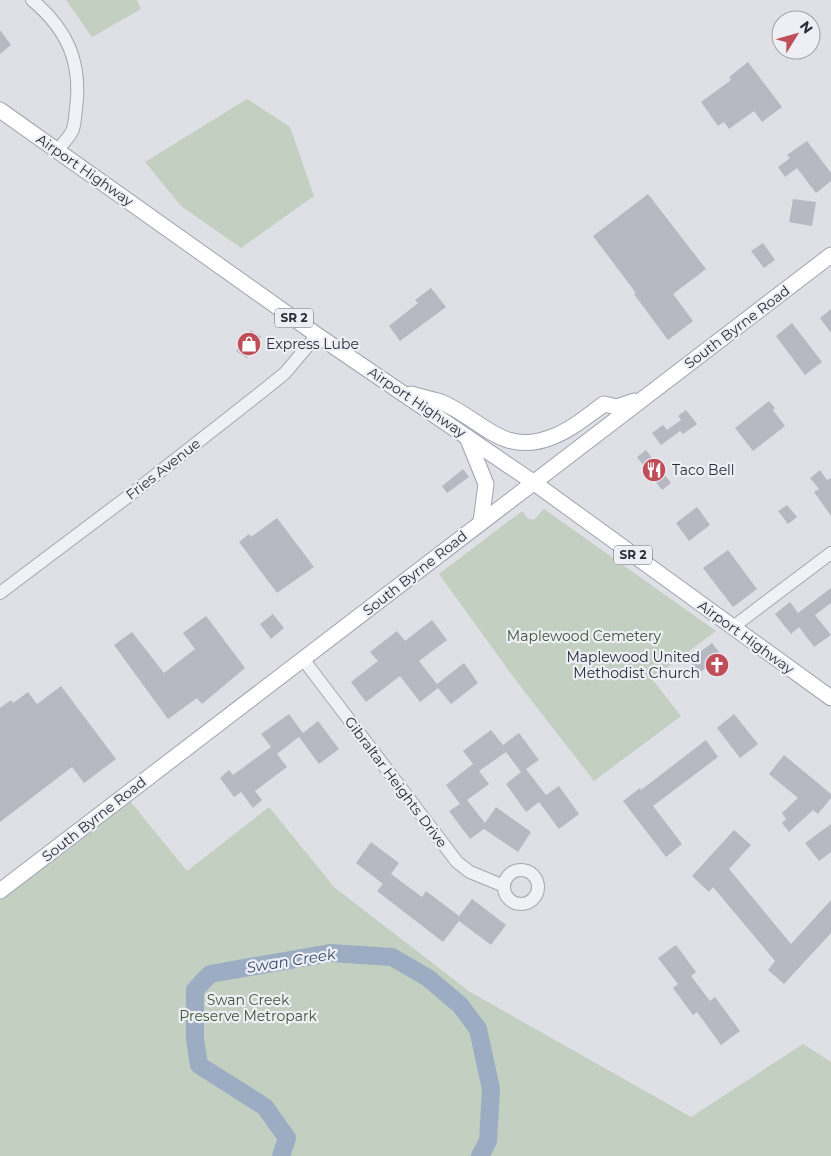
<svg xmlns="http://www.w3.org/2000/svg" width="831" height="1156" font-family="Montserrat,sans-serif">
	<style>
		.green { fill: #c3cfc0 }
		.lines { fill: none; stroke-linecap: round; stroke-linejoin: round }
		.river { stroke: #9cacc3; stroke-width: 18 }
		.building { fill: #b6b9c2 }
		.minor-casing { stroke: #a4a7af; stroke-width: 14 }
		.major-casing { stroke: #9ea4b0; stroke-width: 17 }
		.minor { stroke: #f0f1f5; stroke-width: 12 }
		.major { stroke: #fff; stroke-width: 15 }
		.labels { text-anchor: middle; stroke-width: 4.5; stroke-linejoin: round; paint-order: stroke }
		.shield { fill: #edeff4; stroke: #646872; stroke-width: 1 }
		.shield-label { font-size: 12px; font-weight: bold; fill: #292e3b }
		.street-label { font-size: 14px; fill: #292e3b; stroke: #edeff4 }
		.poi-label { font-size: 14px; fill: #292e3b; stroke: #edeff4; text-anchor: start }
		.park-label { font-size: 14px; fill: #3b5537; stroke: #edeff4 }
		.water-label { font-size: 15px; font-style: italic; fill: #374b6a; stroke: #edeff4 }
	</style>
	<rect width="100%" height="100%" fill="#dee0e6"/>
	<g class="green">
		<path d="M66,0H137L141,9L92,37Z"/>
		<path d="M247,99L290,127L314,196L241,248L181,206L145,162Z"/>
		<path d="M544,509L716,631L652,679L681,716L594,781L517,682L439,574L522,511L527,518L534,520Z"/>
		<path d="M125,795L187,871L269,807L334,887L470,992L691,1117L803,1044L831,1062V1156H0V891Z"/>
	</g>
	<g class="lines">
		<path class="river" d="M281,1156L287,1138L265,1107L199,1065L195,1039V990L210,974L330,953L392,957L428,978L460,1005L478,1029L491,1089L488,1141L480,1156"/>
	</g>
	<g class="building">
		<path d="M0,30L11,45L0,54Z"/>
		<path d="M748,62L782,107L762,122L754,111L729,129L724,122L718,126L701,102L731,80L729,77Z"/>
		<path d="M807,141L831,173V181L816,193L797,168L785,177L778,167L790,158L787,155Z"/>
		<path d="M648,194L706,269L673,294L693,321L668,340L634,294L636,293L593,236Z"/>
		<path d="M793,199L816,202L812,226L789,222Z"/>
		<path d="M763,243L775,260L764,268L751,251Z"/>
		<path d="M431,288L446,307L400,341L389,326L418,303L415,300Z"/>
		<path d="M831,309V333L820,318Z"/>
		<path d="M792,323L822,362L805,375L776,336Z"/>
		<path d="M251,330L261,337L247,358L236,351Z"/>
		<path d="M769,401L775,408L773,410L785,426L753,451L735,428Z"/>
		<path d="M686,410L697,424L683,434L680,431L661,445L652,433L663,425L667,430L681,420L678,416Z"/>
		<path d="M646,450L671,483L662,490L637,457Z"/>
		<path d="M463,469L469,477L447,493L442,486Z"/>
		<path d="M820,470L827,480L831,478V516L814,492L819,489L810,478Z"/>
		<path d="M787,505L797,517L788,524L778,511Z"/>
		<path d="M697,507L710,525L689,541L676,523Z"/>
		<path d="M277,518L314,567L277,593L239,542L249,534L251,537Z"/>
		<path d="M728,550L757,589L733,607L703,568Z"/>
		<path d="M831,588V603L815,615L831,635L814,647L799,627L791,634L775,614L790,602L798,613Z"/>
		<path d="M273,614L284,628L271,639L260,624Z"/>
		<path d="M206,616L245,668L202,704L197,698L168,719L114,645L132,632L164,673L195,649L183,633Z"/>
		<path d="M432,620L447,640L419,661L437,684L464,663L478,683L451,704L438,688L420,702L400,676L366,702L351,682L378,661L370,652L397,631L405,641Z"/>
		<path d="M712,643L722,656L699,673L689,660Z"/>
		<path d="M61,686L116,759L84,783L72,767L0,822V708L11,700L13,703L28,692L37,704Z"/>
		<path d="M289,714L303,733L318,721L339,749L319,764L299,737L277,754L287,767L255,791L262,800L253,808L241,792L234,797L220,778L229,770L233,775L271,747L261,734Z"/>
		<path d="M734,714L758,744L740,758L717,728Z"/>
		<path d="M491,730L503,745L519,733L539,760L526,769L546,795L559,786L579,814L559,829L539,802L526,812L506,784L521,772L506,752L479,771L489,784L467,800L485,823L496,807L531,832L518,852L484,829L470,839L449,811L460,804L446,785L473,764L463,751Z"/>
		<path d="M706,740L718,757L653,806L682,844L666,857L623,801L640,788L641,790Z"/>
		<path d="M784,755L831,794V798L818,814L813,810L789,832L782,823L786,819L782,813L798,798L769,774Z"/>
		<path d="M831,824V852L819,861L805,843Z"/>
		<path d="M734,830L751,845L729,869L791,944L831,900V933L784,984L768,970L775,961L713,887L709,892L692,876Z"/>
		<path d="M371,842L399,863L391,874L422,897L426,891L459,916L472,899L506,925L491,945L459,921L443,942L377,891L383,884L356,863Z"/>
		<path d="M676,945L696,972L691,976L710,1001L715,997L740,1031L721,1045L697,1012L693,1015L673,988L678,984L658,958Z"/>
	</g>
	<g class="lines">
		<g class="minor-casing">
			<g id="minor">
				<path d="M32,0C68,30 82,63 76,109C75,116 75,123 73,129C71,136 62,144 57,151"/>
				<path d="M0,593L134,492L259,394L285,373L317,335"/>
				<path d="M733,627L831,553"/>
				<path d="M303,659L457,862L470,872L504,886"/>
				<circle cx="521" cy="887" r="17"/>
			</g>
		</g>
		<g class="major-casing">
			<g id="major">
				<path d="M0,110L317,335L533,482L831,698"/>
				<path d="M411,394C421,397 431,399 441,402C482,419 502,457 552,437C571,430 587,416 604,404L617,407L634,401"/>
				<path d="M467,437L486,484L481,522"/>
				<path d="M0,891L831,255"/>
			</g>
		</g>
		<use href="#minor" class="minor"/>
		<use href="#major" class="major"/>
	</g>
	<defs>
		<g id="shop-disc" transform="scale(1.25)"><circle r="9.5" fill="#bf4e58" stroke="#edeff4"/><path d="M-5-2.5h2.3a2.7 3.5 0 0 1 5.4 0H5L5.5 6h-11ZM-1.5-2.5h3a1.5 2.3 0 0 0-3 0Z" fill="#fff"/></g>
		<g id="restaurant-disc" transform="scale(1.25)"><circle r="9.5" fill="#bf4e58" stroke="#edeff4"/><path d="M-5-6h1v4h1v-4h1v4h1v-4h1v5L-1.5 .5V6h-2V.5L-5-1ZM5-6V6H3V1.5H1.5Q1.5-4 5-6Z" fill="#fff"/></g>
		<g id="church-disc" transform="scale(1.25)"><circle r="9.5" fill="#bf4e58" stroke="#edeff4"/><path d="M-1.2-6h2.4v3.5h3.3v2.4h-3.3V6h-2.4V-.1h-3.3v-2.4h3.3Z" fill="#fff"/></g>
	</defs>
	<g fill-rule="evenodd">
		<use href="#shop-disc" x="249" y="344"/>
		<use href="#restaurant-disc" x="654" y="470"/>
		<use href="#church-disc" x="717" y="665"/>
	</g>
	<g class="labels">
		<g class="shield">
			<rect x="275" y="308.5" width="38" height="19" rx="4"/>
			<rect x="614" y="545.5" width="38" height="19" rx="4"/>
		</g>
		<g class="shield-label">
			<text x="294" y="322">SR 2</text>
			<text x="633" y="559">SR 2</text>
		</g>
		<g class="street-label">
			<text transform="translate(85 170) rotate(35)" y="5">Airport Highway</text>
			<text transform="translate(737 327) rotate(-37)" y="5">South Byrne Road</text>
			<text transform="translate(417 402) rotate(34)" y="5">Airport Highway</text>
			<text transform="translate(163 469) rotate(-38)" y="5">Fries Avenue</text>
			<text transform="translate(415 573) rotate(-38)" y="5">South Byrne Road</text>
			<text transform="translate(746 637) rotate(36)" y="5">Airport Highway</text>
			<text transform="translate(396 782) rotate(53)" y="5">Gibraltar Heights Drive</text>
			<text transform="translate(94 819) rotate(-38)" y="5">South Byrne Road</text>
		</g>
		<g class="poi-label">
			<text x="266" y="349">Express Lube</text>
			<text x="672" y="475">Taco Bell</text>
			<text x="700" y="662" text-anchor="end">Maplewood United<tspan x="700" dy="16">Methodist Church</tspan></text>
		</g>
		<g class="park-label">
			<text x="584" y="641">Maplewood Cemetery</text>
			<text x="248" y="1005">Swan Creek<tspan x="248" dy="16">Preserve Metropark</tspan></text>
		</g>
		<g class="water-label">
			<text transform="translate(291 961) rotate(-9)" y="5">Swan Creek</text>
		</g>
	</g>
	<g transform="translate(796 35) rotate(53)"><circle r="24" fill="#edeff4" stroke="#9fa2aa"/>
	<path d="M0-4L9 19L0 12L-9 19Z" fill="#bf4e58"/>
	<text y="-8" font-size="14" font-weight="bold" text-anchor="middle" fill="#292e3b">N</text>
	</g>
</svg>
